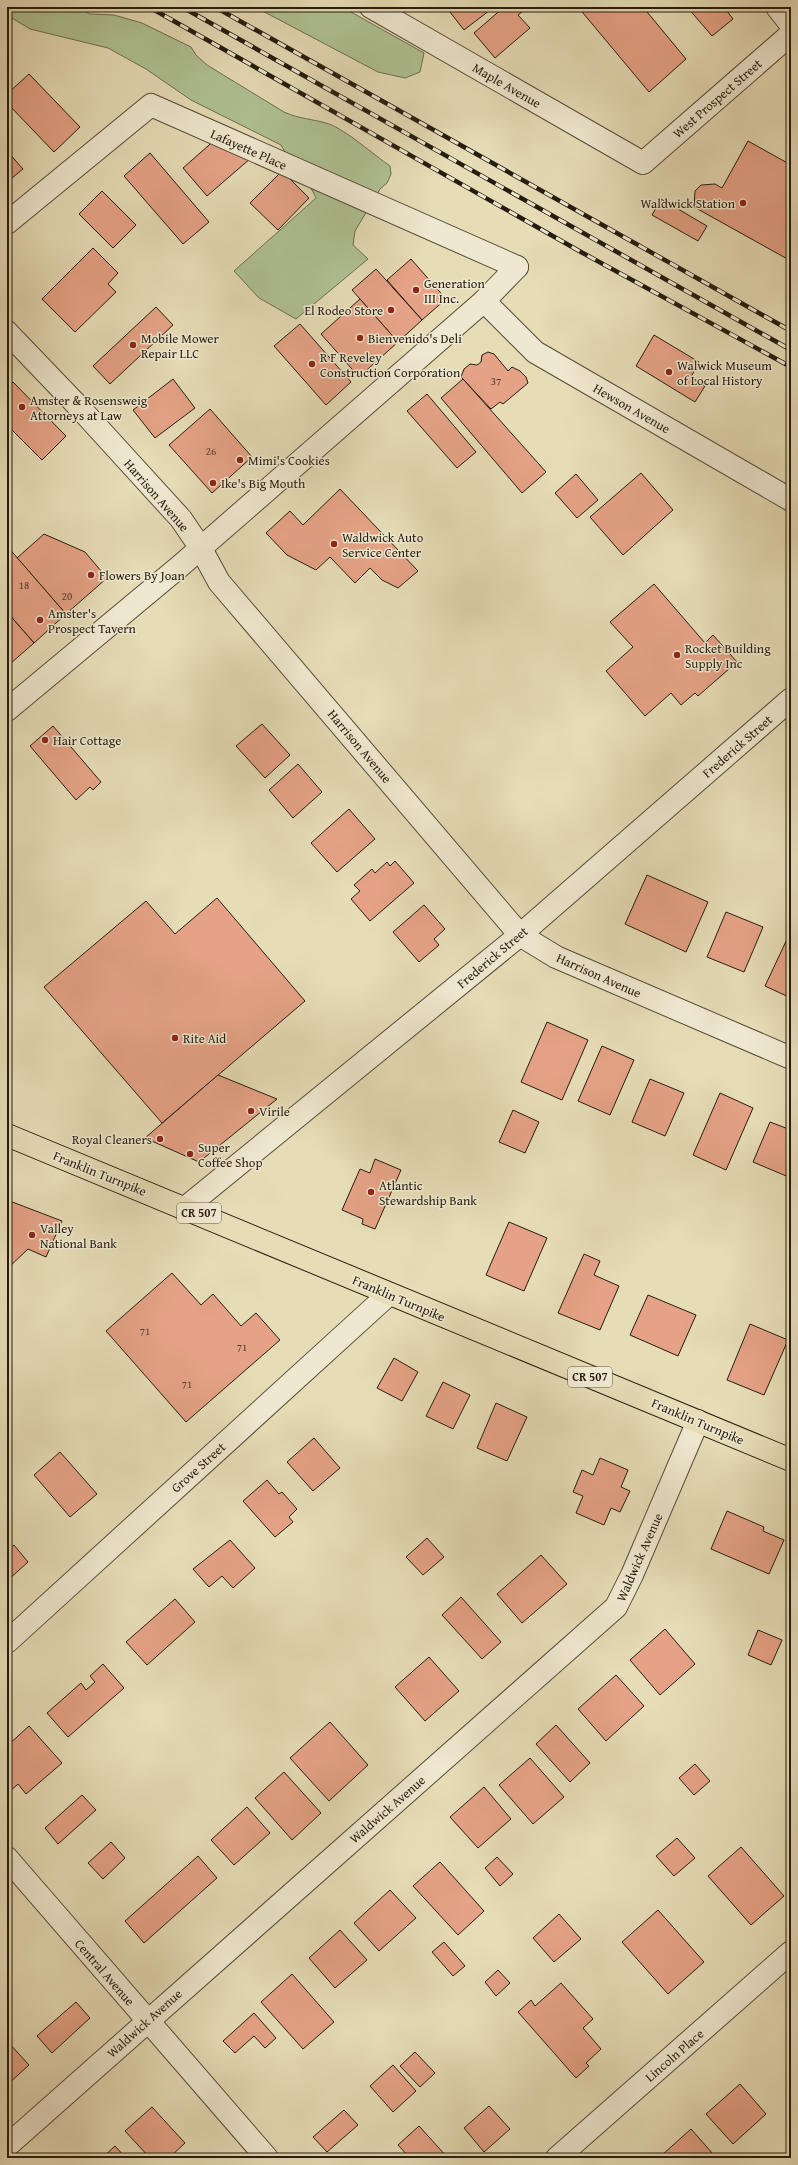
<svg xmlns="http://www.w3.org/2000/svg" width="798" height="2165" font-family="'Gentium Book Plus',serif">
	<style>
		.green { fill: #afc293; stroke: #6a6f51 }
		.building { fill: #e5a286; stroke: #251c0f }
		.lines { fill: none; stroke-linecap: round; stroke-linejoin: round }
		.minor-casing { stroke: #554c39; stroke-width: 24 }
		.tertiary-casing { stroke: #554c39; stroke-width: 24 }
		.primary-casing { stroke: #251c0f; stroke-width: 24 }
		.minor { stroke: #efe8d0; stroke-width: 22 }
		.tertiary { stroke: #efe8d0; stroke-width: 22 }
		.primary { stroke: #e6dcb6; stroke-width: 22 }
		.rail-casing { stroke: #251c0f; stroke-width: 4.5 }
		.rail { stroke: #efe8d0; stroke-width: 3; stroke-dasharray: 9; stroke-linecap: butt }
		.poi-dot { fill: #8f2418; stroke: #efe8d0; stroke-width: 1.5 }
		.labels { text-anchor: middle; stroke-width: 3; stroke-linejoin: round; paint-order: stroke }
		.number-label { font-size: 11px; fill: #553e2d }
		.shield { fill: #efe8d0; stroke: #625949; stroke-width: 1 }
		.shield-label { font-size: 12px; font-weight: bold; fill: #251c0f }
		.street-label { font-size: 13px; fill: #251c0f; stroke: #efe8d0 }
		.poi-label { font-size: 13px; fill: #251c0f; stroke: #efe8d0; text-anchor: start }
	</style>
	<rect width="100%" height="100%" fill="#e6dcb6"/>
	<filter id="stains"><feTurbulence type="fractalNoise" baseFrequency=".005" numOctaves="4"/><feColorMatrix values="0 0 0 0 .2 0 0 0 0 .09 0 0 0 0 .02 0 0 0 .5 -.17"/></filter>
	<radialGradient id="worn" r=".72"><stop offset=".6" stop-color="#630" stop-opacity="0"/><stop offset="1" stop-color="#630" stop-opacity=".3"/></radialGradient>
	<g class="green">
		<path d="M7,7H77L90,14L114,15L142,23L191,47L196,55L207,65L284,112C299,119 314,119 329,124C346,130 374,155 390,166L391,174L387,183L380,189L355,231L353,245L368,259L296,319L259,298L234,271L316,198L312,190L296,171L281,145L191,100L146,69L108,48L30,29L7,15Z"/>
		<path d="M255,7H342L424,53L420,72L405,78L378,72Z"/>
	</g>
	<g class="building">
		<path d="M446,7H494L464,30Z"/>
		<path d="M504,7H528L518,15L530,28L495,58L474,33Z"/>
		<path d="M578,7H643L686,59L649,92Z"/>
		<path d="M724,7L733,19L712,36L688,8Z"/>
		<path d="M29,74L80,127L54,152L7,103V94Z"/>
		<path d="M217,138L251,158L207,196L183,168Z"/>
		<path d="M748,141L791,165V261L694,207L695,191L701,185L715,184L722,188Z"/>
		<path d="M7,151L23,169L7,182Z"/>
		<path d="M150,153L209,222L183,244L124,176Z"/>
		<path d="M282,171L309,198L278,230L250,203Z"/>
		<path d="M102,191L136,225L113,248L79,214Z"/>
		<path d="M661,199L707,226L698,241L652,215Z"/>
		<path d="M93,248L118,273L108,284L116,292L75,332L42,299Z"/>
		<path d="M411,259L446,299L422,320L387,280Z"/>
		<path d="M376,269L422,320L398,342L352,290Z"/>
		<path d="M360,299L398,342L359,377L321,334Z"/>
		<path d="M156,307L173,325L110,384L93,366Z"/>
		<path d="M300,324L351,382L326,405L274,346Z"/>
		<path d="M654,335L699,362L691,377L705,386L695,402L636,366Z"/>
		<path d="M488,352L494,354L508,371L512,367L520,371L526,377L528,383L503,404L500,402L491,409L461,377L464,369L470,364L477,365L481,362L482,355Z"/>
		<path d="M173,379L195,408L155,438L133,410Z"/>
		<path d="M463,379L546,472L522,493L441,398Z"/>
		<path d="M13,382L66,436L42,460L7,425V388Z"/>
		<path d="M427,394L476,452L457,468L407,411Z"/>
		<path d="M210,409L252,457L212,493L169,445Z"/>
		<path d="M641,473L673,510L623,555L590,517Z"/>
		<path d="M576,474L598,500L577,518L555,493Z"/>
		<path d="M340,489L418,571L398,588L382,580L370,568L355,583L330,557L316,570L287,555L266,533L290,511L303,525Z"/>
		<path d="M44,534L85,552L107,578L66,614L17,558Z"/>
		<path d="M7,546L66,614L34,643L7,612Z"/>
		<path d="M654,584L705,643L713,635L737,662L698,696L695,693L681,705L671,693L645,716L606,671L633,647L610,622Z"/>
		<path d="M7,612L34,643L11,663L7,659Z"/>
		<path d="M262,724L290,755L265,778L236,746Z"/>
		<path d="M53,726L101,782L93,790L90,787L76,800L30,746Z"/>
		<path d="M298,764L322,792L293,818L269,790Z"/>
		<path d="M349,809L375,839L337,872L311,843Z"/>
		<path d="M395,861L414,883L370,921L351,899L360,891L354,885L372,869L375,873L387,862L390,866Z"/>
		<path d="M647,875L708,902L686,952L625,924Z"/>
		<path d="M217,898L305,1001L162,1123L44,987L146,901L175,934Z"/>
		<path d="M424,905L445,929L434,939L439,945L419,962L393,932Z"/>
		<path d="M726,912L763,927L744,972L707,957Z"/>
		<path d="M788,937L791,938V998L765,986Z"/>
		<path d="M547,1022L588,1040L562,1100L521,1082Z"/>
		<path d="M602,1046L634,1060L610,1115L578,1101Z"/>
		<path d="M218,1075L277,1099L199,1162L145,1138Z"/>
		<path d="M650,1079L684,1093L665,1136L632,1122Z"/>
		<path d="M720,1093L753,1108L726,1170L693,1155Z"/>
		<path d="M513,1110L539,1122L525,1153L499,1142Z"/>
		<path d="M770,1122L791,1130V1178L753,1162Z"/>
		<path d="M375,1159L401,1170L375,1229L362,1224L363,1219L342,1210L360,1169L370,1173Z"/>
		<path d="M7,1200L62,1221L46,1257L28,1249L7,1269Z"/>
		<path d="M509,1222L547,1238L524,1291L486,1275Z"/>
		<path d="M584,1254L600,1261L594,1275L619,1286L600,1330L558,1313Z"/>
		<path d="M172,1273L201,1305L213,1294L241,1326L256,1313L280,1340L186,1422L106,1331Z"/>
		<path d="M648,1295L696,1315L678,1356L630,1335Z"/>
		<path d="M750,1324L788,1340L764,1395L727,1380Z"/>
		<path d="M394,1358L418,1372L402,1401L377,1388Z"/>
		<path d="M443,1382L470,1395L453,1429L426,1416Z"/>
		<path d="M496,1403L527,1417L507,1461L477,1448Z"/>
		<path d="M314,1438L340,1468L313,1491L287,1462Z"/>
		<path d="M60,1452L97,1494L70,1517L34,1475Z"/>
		<path d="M600,1458L628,1470L621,1487L630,1491L620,1512L611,1508L604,1525L576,1513L583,1496L573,1492L582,1470L593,1475Z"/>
		<path d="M267,1480L279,1494L282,1492L297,1509L289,1517L293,1522L275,1537L243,1501Z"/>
		<path d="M727,1511L764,1527L763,1531L784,1540L769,1574L711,1549Z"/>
		<path d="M427,1538L444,1557L423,1575L406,1557Z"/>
		<path d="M230,1540L255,1568L233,1588L222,1576L209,1587L193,1569Z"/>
		<path d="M14,1545L28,1562L7,1581V1551Z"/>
		<path d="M541,1555L567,1584L522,1623L497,1594Z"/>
		<path d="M791,1583V1595L787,1593Z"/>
		<path d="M461,1597L501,1642L482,1659L442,1615Z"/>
		<path d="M175,1599L195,1622L147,1665L126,1642Z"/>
		<path d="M665,1629L695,1664L660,1695L630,1660Z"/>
		<path d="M758,1630L782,1640L771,1665L748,1655Z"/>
		<path d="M429,1657L459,1691L425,1721L395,1687Z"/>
		<path d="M103,1664L124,1688L68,1737L47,1713L81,1683L86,1690L95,1682L90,1676Z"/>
		<path d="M616,1675L644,1706L606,1741L578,1709Z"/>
		<path d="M330,1722L368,1765L329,1801L290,1758Z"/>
		<path d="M556,1725L590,1763L570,1782L536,1744Z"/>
		<path d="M29,1726L62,1763L26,1794L18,1784L7,1794V1746Z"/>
		<path d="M530,1758L564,1797L533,1824L499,1785Z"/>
		<path d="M695,1764L710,1781L694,1795L679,1778Z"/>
		<path d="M284,1772L321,1813L292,1840L255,1798Z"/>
		<path d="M484,1787L511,1819L478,1848L450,1817Z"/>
		<path d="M82,1795L96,1810L58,1844L45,1828Z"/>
		<path d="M247,1807L270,1833L234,1865L211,1840Z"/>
		<path d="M677,1838L695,1858L674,1876L656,1856Z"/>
		<path d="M111,1842L125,1858L103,1879L88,1863Z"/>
		<path d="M741,1847L784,1896L751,1925L708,1876Z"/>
		<path d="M198,1856L217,1878L144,1943L125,1921Z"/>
		<path d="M497,1857L513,1874L500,1886L485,1868Z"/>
		<path d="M440,1862L484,1911L458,1935L413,1886Z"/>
		<path d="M390,1890L416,1918L379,1951L354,1923Z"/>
		<path d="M658,1910L704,1962L668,1994L622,1942Z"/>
		<path d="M559,1914L581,1939L554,1962L533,1938Z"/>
		<path d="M340,1930L367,1960L335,1988L309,1958Z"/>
		<path d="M444,1942L465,1966L453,1976L432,1952Z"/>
		<path d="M498,1970L510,1983L496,1996L485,1982Z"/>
		<path d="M292,1974L334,2022L303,2049L261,2002Z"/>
		<path d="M561,1983L593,2019L583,2028L601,2049L586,2063L589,2066L576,2078L518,2012L531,2000L535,2006Z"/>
		<path d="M76,2002L90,2018L52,2053L37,2036Z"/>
		<path d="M254,2013L276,2038L265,2048L254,2036L235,2053L223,2041Z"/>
		<path d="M7,2041L29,2065L7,2085Z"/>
		<path d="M415,2052L435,2073L420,2087L400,2066Z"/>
		<path d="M393,2065L416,2091L393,2112L370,2086Z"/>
		<path d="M740,2084L766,2114L733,2144L706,2114Z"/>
		<path d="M489,2106L510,2129L484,2152L464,2128Z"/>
		<path d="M152,2107L185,2143L169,2158H150L125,2131Z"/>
		<path d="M344,2110L358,2125L327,2152L313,2137Z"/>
		<path d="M419,2126L448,2158H410L398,2145Z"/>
		<path d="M691,2129L713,2154L709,2158H664L662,2155Z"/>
		<path d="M115,2146L126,2158H102Z"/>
	</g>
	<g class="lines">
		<g class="minor-casing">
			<g id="minor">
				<path d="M371,7L643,163L791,34"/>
				<path d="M777,7L791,25"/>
				<path d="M7,223L151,105L517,267"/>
				<path d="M484,301L535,352L791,500"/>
				<path d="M7,332L78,406L181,519L200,547L219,582L520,935L556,957L791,1058"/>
				<path d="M185,1208L520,935L791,699"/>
				<path d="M7,1642L389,1294"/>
				<path d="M7,1858L267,2158"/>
				<path d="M7,2146L616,1607L632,1575L698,1421"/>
				<path d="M557,2158L791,1952"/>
			</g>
		</g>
		<g class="tertiary-casing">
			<path id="tertiary" d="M7,710L179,567L484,301L517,267"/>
		</g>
		<g class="primary-casing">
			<path id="primary" d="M7,1135L791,1460"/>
		</g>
		<use href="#minor" class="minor"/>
		<use href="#tertiary" class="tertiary"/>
		<use href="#primary" class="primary"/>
		<g class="rail-casing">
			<g id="rail">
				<path d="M149,7L581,252L791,367"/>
				<path d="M182,7L791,350"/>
				<path d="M215,7L791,331"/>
			</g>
		</g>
		<use href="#rail" class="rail"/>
	</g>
	<g class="poi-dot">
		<circle cx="743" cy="203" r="4"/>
		<circle cx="416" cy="290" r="4"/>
		<circle cx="391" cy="310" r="4"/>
		<circle cx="360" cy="338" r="4"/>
		<circle cx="133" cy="345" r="4"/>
		<circle cx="312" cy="364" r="4"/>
		<circle cx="669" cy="372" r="4"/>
		<circle cx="22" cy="407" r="4"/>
		<circle cx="240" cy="460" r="4"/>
		<circle cx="213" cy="483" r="4"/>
		<circle cx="334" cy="544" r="4"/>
		<circle cx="91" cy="575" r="4"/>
		<circle cx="40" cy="620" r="4"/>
		<circle cx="677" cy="655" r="4"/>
		<circle cx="45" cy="740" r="4"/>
		<circle cx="175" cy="1038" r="4"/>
		<circle cx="251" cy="1111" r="4"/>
		<circle cx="160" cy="1139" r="4"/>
		<circle cx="190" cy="1154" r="4"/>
		<circle cx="371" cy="1192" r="4"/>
		<circle cx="32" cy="1235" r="4"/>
	</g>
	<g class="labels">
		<g class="number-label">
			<text x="496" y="385">37</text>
			<text x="211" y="455">26</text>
			<text x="24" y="589">18</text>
			<text x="67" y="600">20</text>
			<text x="145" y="1335">71</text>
			<text x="242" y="1351">71</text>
			<text x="187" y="1388">71</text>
		</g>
		<g class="shield">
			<rect x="177" y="1203" width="44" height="20" rx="3"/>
			<rect x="568" y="1367" width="44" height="20" rx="3"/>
		</g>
		<g class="shield-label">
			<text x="199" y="1217">CR 507</text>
			<text x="590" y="1381">CR 507</text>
		</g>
		<g class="street-label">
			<text transform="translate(507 85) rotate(30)" y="5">Maple Avenue</text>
			<text transform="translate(717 98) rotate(-41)" y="5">West Prospect Street</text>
			<text transform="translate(249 149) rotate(24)" y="5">Lafayette Place</text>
			<text transform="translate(632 408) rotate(30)" y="5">Hewson Avenue</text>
			<text transform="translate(157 495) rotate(49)" y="5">Harrison Avenue</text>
			<text transform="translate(360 746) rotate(50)" y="5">Harrison Avenue</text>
			<text transform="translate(737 746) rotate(-41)" y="5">Frederick Street</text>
			<text transform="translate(492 957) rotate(-40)" y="5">Frederick Street</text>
			<text transform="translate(599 975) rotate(24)" y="5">Harrison Avenue</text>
			<text transform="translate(100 1173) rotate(22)" y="5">Franklin Turnpike</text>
			<text transform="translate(399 1298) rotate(23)" y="5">Franklin Turnpike</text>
			<text transform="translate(698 1421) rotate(23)" y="5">Franklin Turnpike</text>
			<text transform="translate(198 1467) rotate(-42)" y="5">Grove Street</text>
			<text transform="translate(639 1557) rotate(-66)" y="5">Waldwick Avenue</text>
			<text transform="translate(387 1809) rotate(-41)" y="5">Waldwick Avenue</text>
			<text transform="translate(105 1972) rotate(49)" y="5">Central Avenue</text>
			<text transform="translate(144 2023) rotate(-42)" y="5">Waldwick Avenue</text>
			<text transform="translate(674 2055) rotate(-41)" y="5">Lincoln Place</text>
		</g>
		<g class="poi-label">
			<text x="735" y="208" text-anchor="end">Waldwick Station</text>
			<text x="424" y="288">Generation<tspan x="424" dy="15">III Inc.</tspan></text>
			<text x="383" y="315" text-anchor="end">El Rodeo Store</text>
			<text x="141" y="343">Mobile Mower<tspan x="141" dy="15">Repair LLC</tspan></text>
			<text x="368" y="343">Bienvenido's Deli</text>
			<text x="320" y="362">R F Reveley<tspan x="320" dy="15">Construction Corporation</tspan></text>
			<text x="677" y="370">Walwick Museum<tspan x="677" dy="15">of Local History</tspan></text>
			<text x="30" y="405">Amster &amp; Rosensweig<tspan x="30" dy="15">Attorneys at Law</tspan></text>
			<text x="248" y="465">Mimi's Cookies</text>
			<text x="221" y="488">Ike's Big Mouth</text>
			<text x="342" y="542">Waldwick Auto<tspan x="342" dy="15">Service Center</tspan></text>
			<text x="99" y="580">Flowers By Joan</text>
			<text x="48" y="618">Amster's<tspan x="48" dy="15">Prospect Tavern</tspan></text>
			<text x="685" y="653">Rocket Building<tspan x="685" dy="15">Supply Inc</tspan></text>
			<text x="53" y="745">Hair Cottage</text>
			<text x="183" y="1043">Rite Aid</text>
			<text x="259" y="1116">Virile</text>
			<text x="152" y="1144" text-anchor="end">Royal Cleaners</text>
			<text x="198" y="1152">Super<tspan x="198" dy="15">Coffee Shop</tspan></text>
			<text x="379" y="1190">Atlantic<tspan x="379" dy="15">Stewardship Bank</tspan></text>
			<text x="40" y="1233">Valley<tspan x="40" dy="15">National Bank</tspan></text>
		</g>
	</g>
	<rect width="798" height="2165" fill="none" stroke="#e6dcb6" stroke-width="24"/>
	<rect x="8" y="8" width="782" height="2149" fill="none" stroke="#251c0f" stroke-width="2"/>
	<rect x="12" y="12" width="774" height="2141" fill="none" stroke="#251c0f"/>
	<rect width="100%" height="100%" filter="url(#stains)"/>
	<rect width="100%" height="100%" fill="url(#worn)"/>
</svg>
